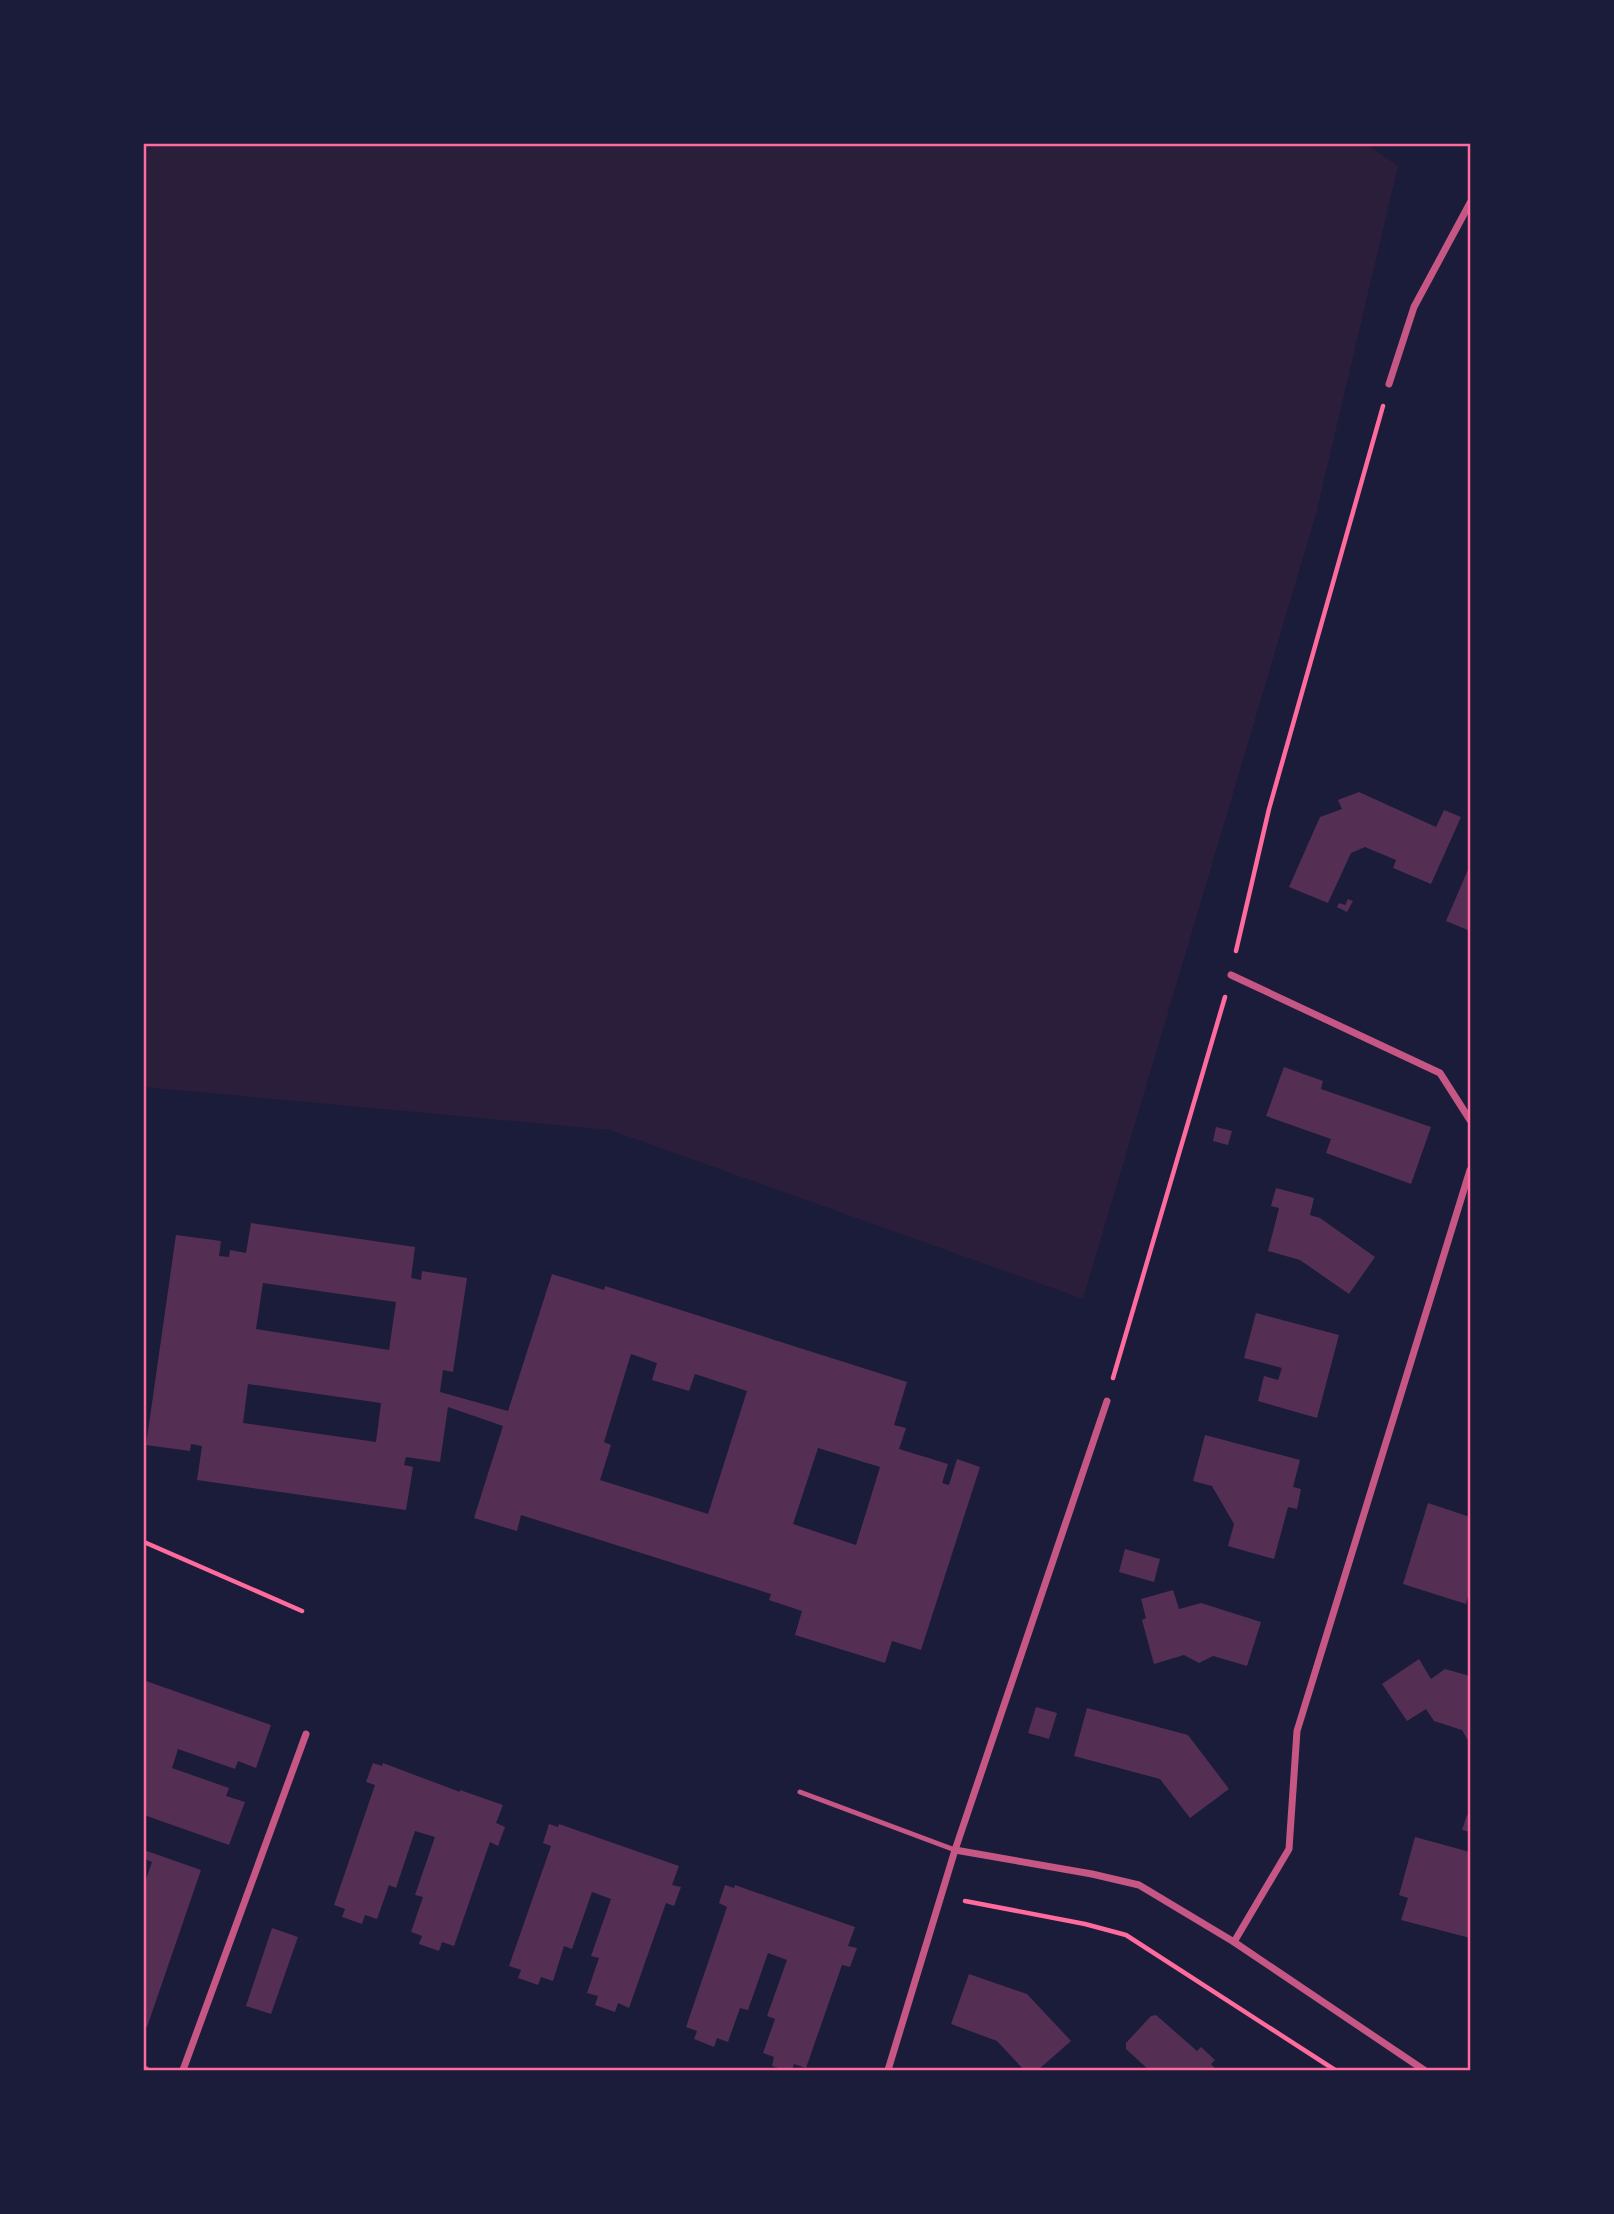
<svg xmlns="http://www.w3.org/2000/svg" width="1614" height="2214" font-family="Merriweather,serif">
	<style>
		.green { fill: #2a1e3b }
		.building { fill: #542f53; fill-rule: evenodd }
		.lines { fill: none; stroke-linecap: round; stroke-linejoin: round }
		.path { stroke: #ff6b9d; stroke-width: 4.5 }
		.service { stroke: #c65784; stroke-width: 5 }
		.minor { stroke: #c65784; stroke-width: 7 }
		.neatline { fill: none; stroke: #ff6b9d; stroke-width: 2.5 }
	</style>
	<rect width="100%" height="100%" fill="#1b1b3a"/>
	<path class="green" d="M144,144H1367L1398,166L1316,514L1083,1299L610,1130L144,1087Z"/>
	<g class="building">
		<path d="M1359,792L1436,827L1444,810L1461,817L1431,884L1393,868L1396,860L1365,847L1351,853L1328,903L1289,887L1320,817L1342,809L1338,800Z"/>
		<path d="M1470,865V931L1446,921Z"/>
		<path d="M1348,899L1353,901L1347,912L1337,907L1339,903L1345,905Z"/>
		<path d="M1284,1067L1323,1081L1321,1089L1431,1127L1411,1184L1326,1153L1331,1139L1266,1116Z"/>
		<path d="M1216,1127L1232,1131L1228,1145L1213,1141Z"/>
		<path d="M1276,1188L1314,1198L1310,1215L1320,1218L1375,1257L1349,1294L1300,1260L1268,1251L1279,1208L1271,1206Z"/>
		<path d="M251,1223L415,1247L411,1278L421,1280L422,1271L467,1278L453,1372L443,1370L440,1392L508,1411L552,1274L604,1290L605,1286L907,1382L894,1425L906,1428L899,1449L948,1464L942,1483L949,1485L957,1459L980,1467L921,1650L892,1641L885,1663L795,1635L802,1611L769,1600L771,1594L521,1515L517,1531L474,1518L503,1426L448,1407L440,1462L406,1457L404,1465L413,1467L406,1510L197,1480L202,1446L191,1444L190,1451L146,1445L176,1235L221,1241L219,1256L229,1257L230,1250L246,1253ZM263,1283L396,1302L389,1350L256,1329ZM631,1354L657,1363L652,1380L689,1391L695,1374L747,1391L708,1514L600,1480L611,1445L604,1442ZM248,1384L381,1403L376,1442L243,1423ZM818,1448L880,1467L856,1545L793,1524Z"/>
		<path d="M1256,1313L1339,1335L1317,1418L1258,1401L1264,1376L1278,1380L1282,1368L1244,1358Z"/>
		<path d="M1205,1435L1300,1460L1293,1487L1301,1489L1297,1509L1288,1507L1274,1559L1228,1546L1234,1524L1212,1486L1193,1481Z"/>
		<path d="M1428,1503L1470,1517V1588L1466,1604L1403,1584Z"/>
		<path d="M1125,1549L1160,1559L1154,1582L1119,1572Z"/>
		<path d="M1173,1590L1179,1609L1201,1603L1261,1622L1247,1666L1213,1656L1199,1663L1184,1655L1154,1664L1142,1620L1146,1618L1141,1599Z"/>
		<path d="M1419,1659L1431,1679L1445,1669L1470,1676V1744L1462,1730L1434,1721L1426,1709L1407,1721L1382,1684Z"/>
		<path d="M146,1681L271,1725L256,1768L238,1761L235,1769L178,1749L172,1768L229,1788L226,1796L245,1802L229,1845L144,1815V1684Z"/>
		<path d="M1036,1707L1057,1713L1049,1739L1028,1733Z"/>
		<path d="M1087,1708L1188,1735L1229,1789L1190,1818L1160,1779L1074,1756Z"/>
		<path d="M373,1763L382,1766L383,1763L460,1792V1790L503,1805L496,1823L505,1827L498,1846L490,1842L454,1946L442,1942L439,1951L419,1944L422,1936L411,1932L423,1897L415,1895L435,1837L415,1831L396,1888L389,1885L377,1919L365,1915L362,1924L342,1917L345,1909L334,1905L375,1785L366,1782Z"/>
		<path d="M1467,1815L1470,1816V1832L1462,1830Z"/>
		<path d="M549,1824L558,1827L559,1824L679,1866L672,1885L681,1887L674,1906L666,1903L629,2008L618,2003L615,2012L595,2005L598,1996L587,1993L599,1958L591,1956L611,1899L592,1892L572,1949L564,1946L553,1981L541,1977L538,1985L518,1978L521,1970L509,1966L551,1846L543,1843Z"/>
		<path d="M1415,1837L1470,1852V1938L1401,1920L1408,1898L1399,1895Z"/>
		<path d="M144,1850L201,1870L147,2027L144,2026V1885L152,1862L144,1859Z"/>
		<path d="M725,1885L734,1888L735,1885L855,1927L848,1946L857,1948L850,1967L842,1965L806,2068L794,2064L792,2070H785L772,2066L774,2057L763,2053L775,2019L767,2016L787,1960L768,1953L748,2010L740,2008L728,2042L717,2038L714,2047L694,2039L697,2031L686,2027L727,1907L719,1903Z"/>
		<path d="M272,1928L298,1937L271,2014L246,2006Z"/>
		<path d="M969,1974L1027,1994L1071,2041L1038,2070H1024L997,2041L951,2024Z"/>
		<path d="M1156,2015L1197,2051L1201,2047L1215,2060L1211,2064L1214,2067L1213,2070H1149L1126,2049V2043L1151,2016Z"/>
	</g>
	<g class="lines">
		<g class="path">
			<path d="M1236,951L1269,809L1383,406"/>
			<path d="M1113,1378L1225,997"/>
			<path d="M144,1542L302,1611"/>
			<path d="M965,1901L1085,1924L1126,1935L1335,2070"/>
		</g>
		<path class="service" d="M800,1792L955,1850"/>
		<g class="minor">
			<path d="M1389,384L1414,307L1470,203"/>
			<path d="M1231,975L1440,1073L1470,1120"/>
			<path d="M955,1850L1092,1874L1139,1885L1234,1942L1424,2070"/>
			<path d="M1234,1942L1289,1849L1297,1731L1470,1170"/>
			<path d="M144,2069L146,2070"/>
			<path d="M183,2070L306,1734"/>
			<path d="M888,2070L955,1850L1107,1401"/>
		</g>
	</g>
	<rect width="1614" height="2214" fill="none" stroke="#1b1b3a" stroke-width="290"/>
	<rect x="145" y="145" width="1324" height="1924" class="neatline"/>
</svg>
